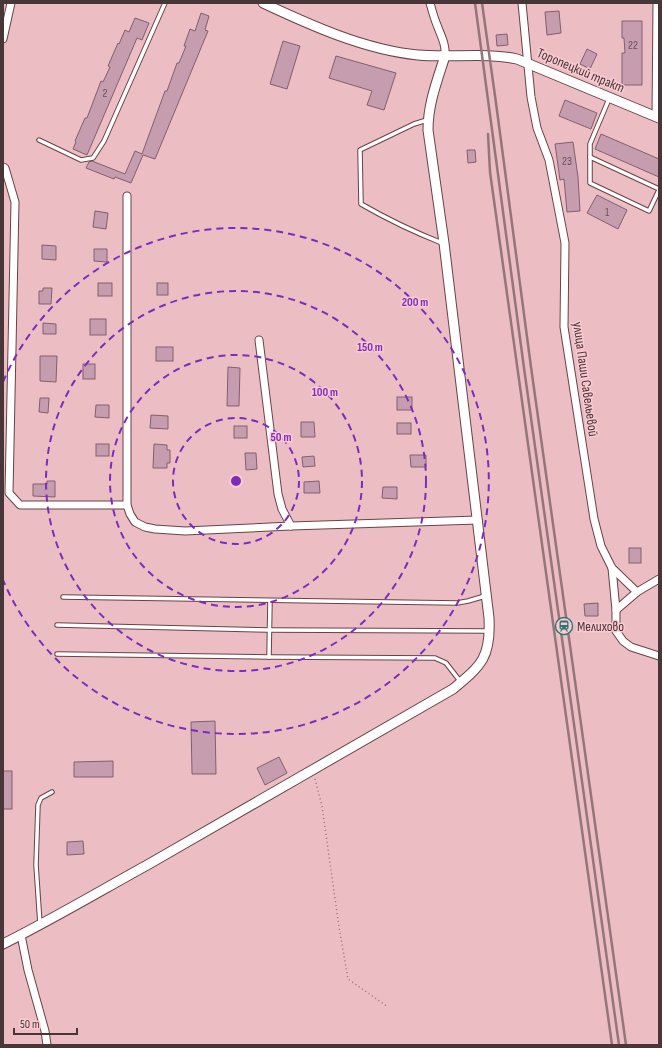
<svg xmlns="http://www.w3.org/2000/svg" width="662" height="1048" font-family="'Sofia Sans Condensed',sans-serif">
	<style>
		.building { fill: #c69dae; stroke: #835e6e }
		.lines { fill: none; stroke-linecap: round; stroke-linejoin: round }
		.lane-casing { stroke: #684247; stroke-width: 5.5 }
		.street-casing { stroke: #684247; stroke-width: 9 }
		.secondary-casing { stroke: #684247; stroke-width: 11 }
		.path { stroke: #947578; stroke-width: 1.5; stroke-dasharray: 1 3; stroke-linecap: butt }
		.lane { stroke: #fff; stroke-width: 3.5 }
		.street { stroke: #fff; stroke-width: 7 }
		.secondary { stroke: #fff; stroke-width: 9 }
		.rail { stroke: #947579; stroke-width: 2.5 }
		.ring { fill: none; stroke: #7b2cbf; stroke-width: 2; stroke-dasharray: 7 5 }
		.labels { text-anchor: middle; stroke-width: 3; stroke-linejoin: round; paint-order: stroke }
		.number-label { font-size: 12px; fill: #685056 }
		.street-label { font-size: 14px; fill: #483638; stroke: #f9cad0 }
		.poi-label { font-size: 14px; fill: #483638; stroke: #f9cad0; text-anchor: start }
		.centre { fill: #7b2cbf; stroke: #f9cad0; stroke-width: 2 }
		.ring-label { font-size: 12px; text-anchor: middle; font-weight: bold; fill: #7b2cbf; stroke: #f9cad0; stroke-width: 3; stroke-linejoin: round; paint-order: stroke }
	</style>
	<rect width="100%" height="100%" fill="#ecbec3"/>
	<g class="building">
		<path d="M559,11L561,33L547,35L545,12Z"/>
		<path d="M201,13L209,16L205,30L208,31L155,159L143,155L131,183L115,177L114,179L86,168L89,162L92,161L125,174L135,151L142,154L165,91H167L177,63H179L186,46H184L190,29L195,31Z"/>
		<path d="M135,18L149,23L142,40L137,38L87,155L73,149L76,142L75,141L85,118H87L101,81L103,82L110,67L108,66L118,43L119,44L125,30L129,32Z"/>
		<path d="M622,21H642V85H622V53H625L624,38H622Z"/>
		<path d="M507,34L508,45L497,46L496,35Z"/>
		<path d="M283,41L300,46L287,89L270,84Z"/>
		<path d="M587,49L597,54L590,69L580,64Z"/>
		<path d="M336,56L396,73L384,110L367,105L372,91L329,78Z"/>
		<path d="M565,100L597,113L591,129L559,116Z"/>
		<path d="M601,134L659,159V177L595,149Z"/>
		<path d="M573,142L578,177L580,211L567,212L564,179L560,180L555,144Z"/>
		<path d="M467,150H475L476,162L468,163Z"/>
		<path d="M597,195L627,210L618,229L587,213Z"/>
		<path d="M95,211L108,213L106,229L93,227Z"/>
		<path d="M42,245L56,246V260L42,259Z"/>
		<path d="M94,249H107V262L94,261Z"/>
		<rect x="98" y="283" width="14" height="13"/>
		<rect x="157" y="283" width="11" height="12"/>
		<path d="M43,288H52L51,304H39V291H43Z"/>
		<rect x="90" y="319" width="16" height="16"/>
		<path d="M43,323L56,324V334H43Z"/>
		<rect x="156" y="347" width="17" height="14"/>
		<path d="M40,356H57L56,382L40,381Z"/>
		<rect x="83" y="364" width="12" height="15"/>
		<path d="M228,367L240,368L239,406H227Z"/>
		<rect x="397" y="397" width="15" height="13"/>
		<path d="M40,398H49L48,413L39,412Z"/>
		<path d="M96,405H109V418L95,417Z"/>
		<path d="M151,415L168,416V429L150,428Z"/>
		<path d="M301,422H314L315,437H301Z"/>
		<rect x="397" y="423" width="14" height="11"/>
		<rect x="234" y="426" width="13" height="12"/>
		<rect x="96" y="444" width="13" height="12"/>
		<path d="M154,444L167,445V450H170V463H167V468H153Z"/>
		<path d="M245,453H256L257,469L246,470Z"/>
		<path d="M410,455H426V467H411Z"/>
		<path d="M314,456L315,466L303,467L302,457Z"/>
		<path d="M47,481H55V497L33,496V484H47Z"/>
		<path d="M319,481L320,493H304V482Z"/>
		<path d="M383,487H397V499L382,498Z"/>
		<rect x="629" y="548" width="12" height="15"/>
		<path d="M598,603V616H585L584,604Z"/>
		<path d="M215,721L216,774H192L191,722Z"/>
		<path d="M279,757L287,773L265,785L257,768Z"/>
		<path d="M113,761V777H74V762Z"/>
		<rect x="3" y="771" width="9" height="38"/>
		<path d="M83,841L84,854L67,855V842Z"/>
	</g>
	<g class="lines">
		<g class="lane-casing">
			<g id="lane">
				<path d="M609,99L590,144V183L649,211L659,190"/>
				<path d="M427,120L414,124L360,150L361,204C387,219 414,232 442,243"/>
				<path d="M39,140L81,160L93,158L104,141L165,3"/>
				<path d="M590,157L659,189"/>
				<path d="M63,597L457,603L468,601L485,596"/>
				<path d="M57,625L269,630L488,631"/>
				<path d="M57,654L269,657L435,658L446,663L460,681"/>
				<path d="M269,657L270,601"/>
				<path d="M40,924L36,865L38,805L41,798L52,792"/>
			</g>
		</g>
		<g class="street-casing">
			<g id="street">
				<path d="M430,3C432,10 434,18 437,25C441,36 446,44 445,56"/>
				<path d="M522,3L531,97L537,128L549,160L565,243L564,327L594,519L601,546L612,568L637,592"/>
				<path d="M3,39L11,3"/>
				<path d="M656,117L657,3"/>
				<path d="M3,167L5,168L15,202L9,493L20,505H127"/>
				<path d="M127,196V505L130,514L135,522L145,527L155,529L185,531L291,526L478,520"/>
				<path d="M259,340L278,494L282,509L291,526"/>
				<path d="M612,568L616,610V631L623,641L631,647L659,656"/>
				<path d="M616,610L637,592L659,579"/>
				<path d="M21,935L28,970L45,1031L47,1045"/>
			</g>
		</g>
		<g class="secondary-casing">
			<g id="secondary">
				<path d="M263,3C310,25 365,50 418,55C451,58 485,52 517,59L659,118"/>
				<path d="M3,944C53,919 100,891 149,864C251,806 351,747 453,689C482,665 491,657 489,618L444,243L428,130C428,104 437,81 445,56"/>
			</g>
		</g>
		<path class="path" d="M315,779L322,806L339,927L348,979L388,1007"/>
		<use href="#lane" class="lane"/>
		<use href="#street" class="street"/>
		<use href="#secondary" class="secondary"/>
		<g class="rail">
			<path d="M475,3L524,368L619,1045"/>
			<path d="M482,3L496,103L531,367L626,1045"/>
			<path d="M488,134L490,172L612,1045"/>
		</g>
	</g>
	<g class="ring">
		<circle cx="236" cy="481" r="63"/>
		<circle cx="236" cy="481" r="126"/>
		<circle cx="236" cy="481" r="190"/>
		<path d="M3 382A253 253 0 1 1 3 580"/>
	</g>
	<defs>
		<g id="station-ring" transform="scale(0.9)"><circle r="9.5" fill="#f9cad0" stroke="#2b7571" stroke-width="1.5"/><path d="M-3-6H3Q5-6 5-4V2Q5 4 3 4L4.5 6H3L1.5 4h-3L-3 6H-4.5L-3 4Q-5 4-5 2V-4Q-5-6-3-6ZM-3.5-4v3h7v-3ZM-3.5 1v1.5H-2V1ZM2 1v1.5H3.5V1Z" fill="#2b7571"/></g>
	</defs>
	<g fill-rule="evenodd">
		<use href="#station-ring" x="564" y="626"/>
	</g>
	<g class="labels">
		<g class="number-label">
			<text x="633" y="49">22</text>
			<text x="105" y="97">2</text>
			<text x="567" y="165">23</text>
			<text x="607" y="216">1</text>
		</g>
		<g class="street-label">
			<text transform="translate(581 70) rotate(23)" y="5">Торопецкий тракт</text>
			<text transform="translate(586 379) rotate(82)" y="5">улица Паши Савельевой</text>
		</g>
		<g class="poi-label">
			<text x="577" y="631">Мелихово</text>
		</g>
	</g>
	<circle cx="236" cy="481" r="6" class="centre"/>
	<g class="ring-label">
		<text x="415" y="306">200 m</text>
		<text x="370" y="351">150 m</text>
		<text x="325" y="396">100 m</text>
		<text x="281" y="441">50 m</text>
	</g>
	<rect width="662" height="1048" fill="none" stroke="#483638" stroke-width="8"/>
	<path d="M14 1028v6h63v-6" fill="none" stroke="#483638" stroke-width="2"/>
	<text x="20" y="1028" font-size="12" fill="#483638" stroke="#f9cad0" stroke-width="3" paint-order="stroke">50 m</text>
</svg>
